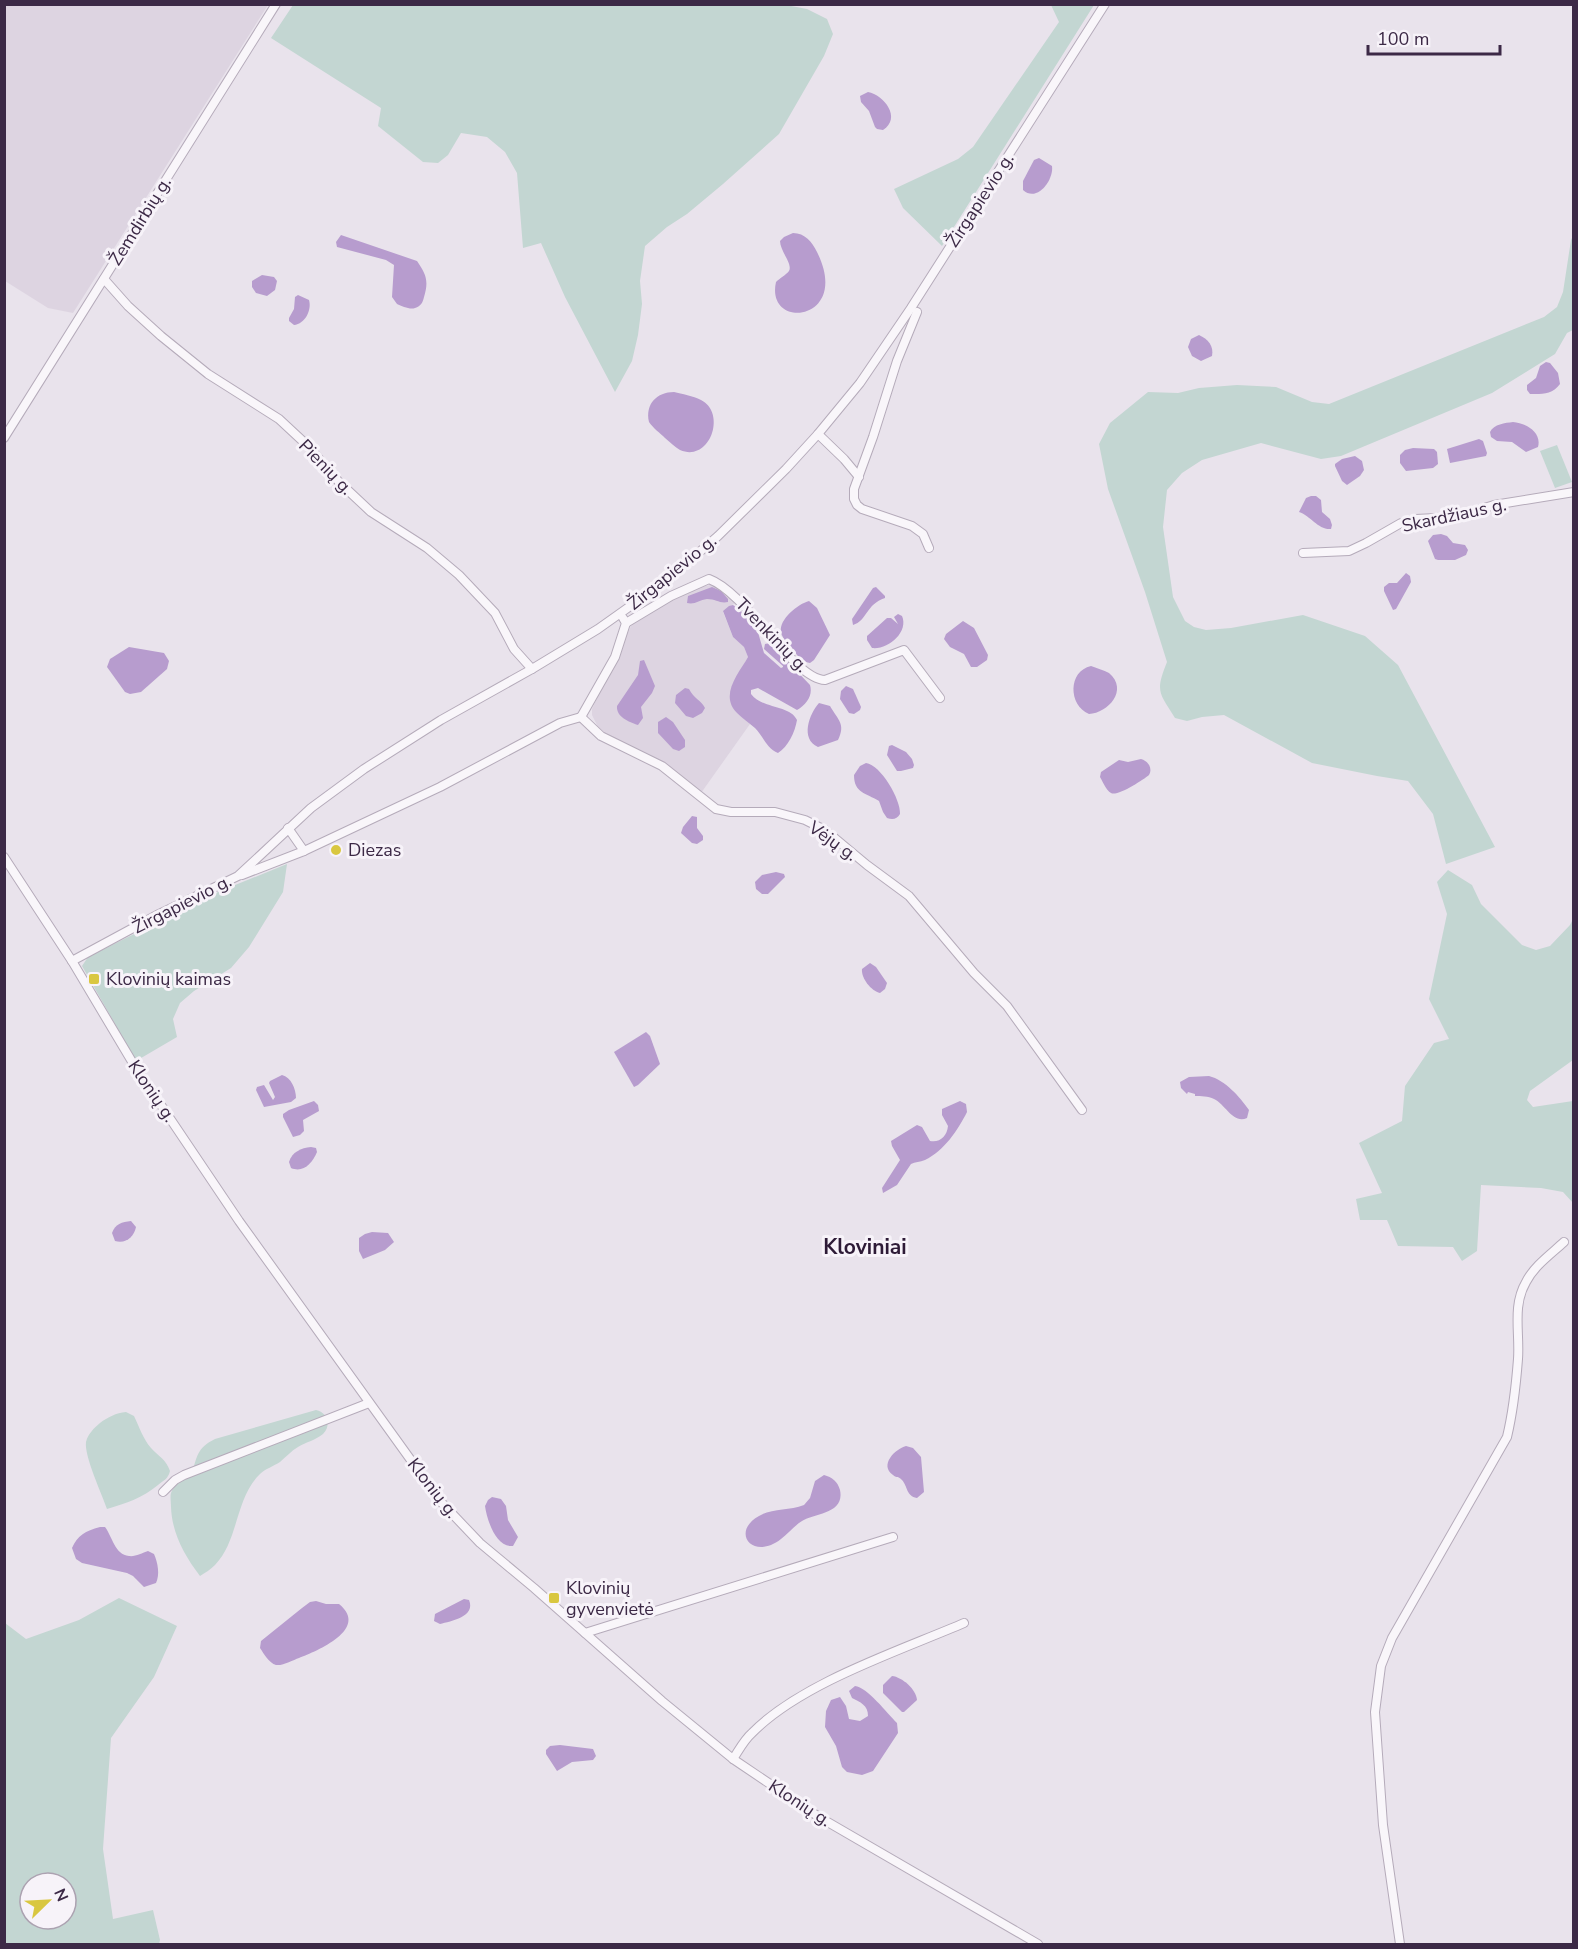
<svg xmlns="http://www.w3.org/2000/svg" width="1578" height="1949" font-family="'Nunito Sans',sans-serif">
	<style>
		.built { fill: #ddd4e1 }
		.green { fill: #c3d6d2; fill-rule: evenodd }
		.water { fill: #b79cce }
		.lines { fill: none; stroke-linecap: round; stroke-linejoin: round }
		.minor-casing { stroke: #b5abba; stroke-width: 10 }
		.minor { stroke: #f9f6fa; stroke-width: 8 }
		.poi-dot { fill: #d9c740; stroke: #f7f3f9; stroke-width: 2 }
		.labels { text-anchor: middle; stroke-width: 6; stroke-linejoin: round; paint-order: stroke }
		.street-label { font-size: 18px; fill: #3c2946; stroke: #f7f3f9 }
		.poi-label { font-size: 18px; fill: #3c2946; stroke: #f7f3f9; text-anchor: start }
		.quarter-label { font-size: 21px; font-weight: bold; fill: #2e1b37; stroke: #f7f3f9 }
	</style>
	<rect width="100%" height="100%" fill="#e9e3ec"/>
	<g class="built">
		<path d="M4,5H268L73,313L48,308L5,281Z"/>
		<path d="M710,585H714L736,602L723,612L733,637L744,647L748,657L732,685L736,712L750,724L701,793L670,768L604,732L598,727L592,715V709L631,626L635,622L659,607L701,587Z"/>
	</g>
	<g class="green">
		<path d="M293,5H786L807,9L827,19L833,34L824,56L779,134L723,184L687,214L667,227L645,246L640,281L642,304L638,335L632,361L615,392L565,297L541,243L523,248L517,173L505,152L487,137L461,133L448,155L438,163L423,162L378,126L381,108L271,38Z"/>
		<path d="M1051,5H1094L942,246L903,208L894,189L958,159L973,147L1059,22Z"/>
		<path d="M1573,236V330L1567,333L1555,354L1492,393L1341,456L1321,459L1261,443L1202,460L1182,473L1167,490L1163,527L1173,597L1185,621L1194,627L1206,630L1231,628L1303,615L1365,636L1398,665L1495,847L1446,864L1433,814L1408,781L1377,776L1312,763L1224,715L1202,717L1187,721L1175,718C1159,692 1155,692 1167,662L1145,592L1108,489L1099,444L1110,423L1148,392L1178,393L1199,388L1237,385L1276,387L1312,402L1329,404L1544,317L1557,307L1563,292L1571,240Z"/>
		<path d="M1557,445L1572,482L1555,488L1540,451Z"/>
		<path d="M287,864L283,892L249,947L231,968L194,991L180,1003L173,1019L177,1037L136,1061L82,966L88,957L218,892Z"/>
		<path d="M1448,870L1472,885L1481,904L1522,945L1536,950L1550,946L1570,925L1574,917L1573,1060L1530,1091L1527,1100L1533,1107L1573,1101V1203L1563,1192L1541,1188L1481,1185L1477,1251L1462,1261L1453,1247L1398,1246L1387,1220H1360L1356,1199L1382,1193L1359,1143L1402,1121L1405,1086L1434,1043L1449,1039L1429,999L1447,914L1437,882Z"/>
		<path d="M316,1410C327,1412 332,1425 323,1434C316,1440 306,1442 298,1447C291,1451 286,1457 280,1462C274,1466 265,1469 260,1474C235,1498 239,1540 215,1565C211,1569 205,1573 200,1576C184,1555 172,1533 171,1507C171,1503 170,1496 171,1493C174,1484 184,1478 192,1474C197,1456 197,1448 215,1439Z"/>
		<path d="M126,1412L134,1416C139,1426 143,1439 151,1448C158,1456 166,1459 170,1471C168,1479 164,1480 158,1485C142,1498 127,1503 107,1509C102,1494 84,1456 86,1442C88,1434 94,1428 100,1423C108,1417 116,1413 126,1412Z"/>
		<path d="M119,1598L177,1626L154,1677L111,1738L103,1849L113,1919L153,1910L160,1940L159,1944H5V1623L26,1639L79,1620ZM30,1883H66V1919H30Z"/>
	</g>
	<g class="water">
		<path d="M868,92C884,95 902,118 883,130L877,129L875,127L869,111L861,102L860,96Z"/>
		<path d="M1039,158L1052,166C1054,180 1037,203 1023,190V181L1034,160Z"/>
		<path d="M793,233C805,233 812,242 817,252C852,322 765,331 776,282C780,278 786,275 789,271C793,264 780,251 780,241L784,237Z"/>
		<path d="M341,235L417,261C426,274 429,281 424,297C423,302 421,306 415,308C410,310 402,306 397,304L392,297L394,265L386,260L337,247L336,242Z"/>
		<path d="M262,275L274,277L277,281L275,290L267,296L256,293L252,287V281Z"/>
		<path d="M298,295L309,300C312,310 305,324 294,325L289,321V318L294,309L295,297Z"/>
		<path d="M1199,335C1208,339 1214,346 1212,356L1201,361L1192,356L1188,347L1191,339Z"/>
		<path d="M1546,362L1550,363L1558,373L1560,384C1552,395 1542,394 1530,394L1527,390V385L1536,378L1540,366Z"/>
		<path d="M674,392C682,394 693,396 701,400C727,413 710,463 680,450C675,447 670,442 665,438C660,433 653,428 649,422C645,404 657,392 674,392Z"/>
		<path d="M1513,422C1526,423 1542,432 1538,447L1526,452L1512,442L1497,441L1491,437L1490,432C1494,424 1505,423 1513,422Z"/>
		<path d="M1479,439L1483,441L1487,453L1486,456L1450,463L1447,449Z"/>
		<path d="M1413,448L1434,449L1437,452L1438,464L1433,468L1406,471L1400,463V455L1405,450Z"/>
		<path d="M1355,456L1362,461L1364,470L1360,476L1347,485L1342,481L1335,466V464L1342,459Z"/>
		<path d="M1311,496H1316L1321,500L1322,512L1330,519L1332,525L1331,529C1318,530 1311,516 1299,512L1306,498Z"/>
		<path d="M1441,534L1447,536L1453,543L1465,545L1468,550L1466,555L1455,560H1438L1435,559L1428,541L1433,535Z"/>
		<path d="M1406,573L1410,576L1411,582L1396,609L1393,610L1384,591V587L1389,583H1397Z"/>
		<path d="M712,587L721,591L728,599V602C720,604 716,599 707,599C699,600 695,605 687,603L688,596Z"/>
		<path d="M876,587L885,596V598C866,604 867,621 853,625L852,619L873,588Z"/>
		<path d="M809,601L817,608L830,635L814,660L810,663C801,662 797,655 792,648C788,644 782,638 781,632C779,619 798,604 809,601Z"/>
		<path d="M733,605L742,612L757,629L764,653L781,668L783,667V666L764,649L765,644L770,643L810,685C813,695 807,704 797,710L758,688L751,690V694C762,709 790,705 797,720C795,732 788,747 778,753C767,749 763,736 755,728C749,723 742,718 737,713C719,695 739,673 748,657L744,647L733,637L723,611L729,606Z"/>
		<path d="M898,614L902,616C909,632 888,650 872,648L867,640V636L887,618H891L898,624L894,617Z"/>
		<path d="M963,621L974,628L988,655L987,660L977,667H971L964,654L950,647L944,639L946,634Z"/>
		<path d="M129,647L164,653L169,661L167,669L141,692L130,694L125,692L107,667L110,659Z"/>
		<path d="M644,660L655,686L652,693L641,707L643,718L638,725C629,722 616,717 617,706L638,675L640,661Z"/>
		<path d="M1091,666C1096,668 1104,670 1109,673C1129,690 1108,713 1089,714C1068,705 1068,671 1091,666Z"/>
		<path d="M846,686L853,689L861,707L860,710L854,714L849,713L840,699L841,691Z"/>
		<path d="M685,688L689,689C694,699 701,700 705,708L702,713L693,718L686,716L675,703L676,695Z"/>
		<path d="M819,703L830,706C838,720 846,724 838,740L818,747C800,739 809,714 819,703Z"/>
		<path d="M666,717L673,722L685,740V747L679,751L673,749L658,733V722Z"/>
		<path d="M892,745L906,752L912,759L914,765L913,768L901,771H897L887,755L889,746Z"/>
		<path d="M1141,759C1148,761 1153,768 1149,775C1143,780 1117,797 1111,793C1106,790 1103,782 1100,777L1101,772L1119,760L1128,762Z"/>
		<path d="M866,763C881,765 901,800 900,814C897,819 893,820 887,818L883,812L879,801C866,793 854,793 854,775L860,766Z"/>
		<path d="M692,816L697,817V828L703,836V840L697,844L692,843L681,833L683,827Z"/>
		<path d="M776,872L784,874L785,877L768,894H762L756,889L755,882L762,875Z"/>
		<path d="M870,963L876,967L887,983L885,989L880,993C871,991 861,978 862,969Z"/>
		<path d="M646,1032L650,1036L660,1064L638,1085L634,1087L614,1052Z"/>
		<path d="M282,1075C291,1077 296,1089 296,1098L291,1102L264,1107L256,1090L257,1087L264,1085L273,1100L275,1097L269,1083L270,1081Z"/>
		<path d="M1209,1076C1225,1080 1240,1097 1249,1110L1247,1118C1233,1124 1226,1105 1214,1099C1208,1096 1201,1096 1195,1096V1094L1188,1092L1187,1094L1181,1088L1180,1082L1189,1077Z"/>
		<path d="M314,1101L318,1105L319,1111L303,1120L304,1131L300,1135L293,1137L283,1117V1114L289,1110Z"/>
		<path d="M960,1101L966,1104L967,1112C958,1130 944,1151 925,1160C920,1162 915,1162 911,1164L897,1185L883,1193L882,1188L900,1160L892,1146L891,1141L917,1125L922,1127L930,1141C940,1143 947,1136 948,1126L942,1115V1109Z"/>
		<path d="M311,1147L316,1148L317,1152C312,1164 303,1173 291,1168L289,1162C292,1152 301,1148 311,1147Z"/>
		<path d="M131,1221L136,1227C134,1237 126,1244 115,1241L112,1233C115,1224 122,1222 131,1221Z"/>
		<path d="M372,1232L388,1233L394,1242L385,1250L363,1259L359,1251V1238L365,1234Z"/>
		<path d="M906,1446L913,1448L921,1457L924,1492L917,1498C906,1496 908,1487 902,1480C897,1475 898,1479 893,1475C879,1465 895,1449 906,1446Z"/>
		<path d="M824,1475C832,1477 838,1482 840,1490C845,1514 815,1513 802,1521C794,1526 788,1534 781,1539C753,1561 730,1532 759,1516C772,1508 789,1511 804,1505L810,1498L815,1481Z"/>
		<path d="M492,1497L501,1499L506,1506L508,1520L518,1537L513,1546C496,1548 487,1520 485,1506L488,1500Z"/>
		<path d="M100,1527H105C112,1536 115,1555 129,1556C135,1557 142,1553 148,1551L154,1554C158,1563 160,1575 156,1583L144,1587L133,1576L127,1573L82,1563L76,1559L72,1548C78,1535 85,1531 100,1527Z"/>
		<path d="M464,1599L469,1600C476,1617 451,1621 440,1624L434,1621L435,1614Z"/>
		<path d="M316,1601L326,1604H339C370,1629 317,1651 299,1658C293,1660 283,1666 276,1665C269,1663 264,1654 260,1648L261,1641L302,1608L310,1602Z"/>
		<path d="M892,1676C902,1677 916,1689 917,1700L904,1712H902L883,1693V1685Z"/>
		<path d="M855,1686C867,1687 887,1713 897,1723L898,1733L873,1771L862,1775L847,1772L842,1767L836,1746L825,1727L826,1711L831,1700L840,1697L846,1706L849,1719L860,1721L868,1716C868,1705 860,1702 852,1698L849,1691Z"/>
		<path d="M560,1745L593,1749L596,1756L593,1760L572,1762L557,1771L546,1754V1750L550,1746Z"/>
	</g>
	<g class="lines">
		<g class="minor-casing">
			<g id="minor">
				<path d="M104,279L128,306L161,336L208,374L279,419L308,446L339,482L371,512L427,548L459,575L495,613L514,649L532,669"/>
				<path d="M917,312L897,361L873,437L854,489V499L857,505L862,509L912,526L923,534L929,548"/>
				<path d="M818,434L844,459L859,477"/>
				<path d="M4,438L276,4"/>
				<path d="M1303,553L1349,551L1366,543L1401,523L1416,519L1455,517L1494,505L1574,492"/>
				<path d="M626,623L671,596L709,579C747,593 793,679 825,680L904,650L940,698"/>
				<path d="M581,717L601,736L662,766L716,809L731,812H775L805,820L825,830L867,865L909,896L974,973L1007,1006L1082,1110"/>
				<path d="M581,717L615,657L626,623L623,618"/>
				<path d="M288,828L304,851"/>
				<path d="M4,857L72,961L134,1065L239,1221L441,1502L480,1543L534,1588L662,1701L733,1759L819,1817L1038,1944"/>
				<path d="M242,875L304,851L440,787L560,723L581,717"/>
				<path d="M72,961L159,914L238,876L311,808L364,769L441,720L532,669L598,629L667,580L718,536L786,469L818,434L860,383L911,308L1105,4"/>
				<path d="M163,1492L175,1480L184,1475L369,1403"/>
				<path d="M585,1633L893,1537"/>
				<path d="M733,1759C739,1750 744,1740 752,1733C801,1683 899,1651 964,1623"/>
				<path d="M1400,1944L1383,1825L1375,1712L1381,1666L1392,1638L1507,1437C1513,1412 1516,1385 1518,1359C1520,1333 1512,1306 1526,1282C1534,1266 1551,1254 1564,1242"/>
			</g>
		</g>
		<use href="#minor" class="minor"/>
	</g>
	<g class="poi-dot">
		<circle cx="336" cy="850" r="6"/>
		<rect x="88" y="973" width="12" height="12" rx="3"/>
		<rect x="548" y="1592" width="12" height="12" rx="3"/>
	</g>
	<g class="labels">
		<g class="street-label">
			<text transform="translate(980 200) rotate(-57)" y="6">Žirgapievio g.</text>
			<text transform="translate(140 221) rotate(-58)" y="6">Žemdirbių g.</text>
			<text transform="translate(326 467) rotate(46)" y="6">Pienių g.</text>
			<text transform="translate(1454 515) rotate(-12)" y="6">Skardžiaus g.</text>
			<text transform="translate(672 572) rotate(-39)" y="6">Žirgapievio g.</text>
			<text transform="translate(772 635) rotate(46)" y="6">Tvenkinių g.</text>
			<text transform="translate(833 841) rotate(35)" y="6">Vėjų g.</text>
			<text transform="translate(182 904) rotate(-27)" y="6">Žirgapievio g.</text>
			<text transform="translate(152 1091) rotate(56)" y="6">Klonių g.</text>
			<text transform="translate(433 1488) rotate(52)" y="6">Klonių g.</text>
			<text transform="translate(800 1803) rotate(33)" y="6">Klonių g.</text>
		</g>
		<g class="poi-label">
			<text x="348" y="856">Diezas</text>
			<text x="106" y="985">Klovinių kaimas</text>
			<text x="566" y="1594">Klovinių<tspan x="566" dy="21">gyvenvietė</tspan></text>
		</g>
		<g class="quarter-label">
			<text x="865" y="1254">Kloviniai</text>
		</g>
	</g>
	<rect width="1578" height="1949" fill="none" stroke="#3c2946" stroke-width="12"/>
	<g transform="translate(48 1901) rotate(66)"><circle r="28" fill="#f7f3f9" stroke="#aca2b1" stroke-width="1.5"/>
	<path d="M0-4.5L10 22L0 15L-10 22Z" fill="#d9c740"/>
	<text y="-9" font-size="16" font-weight="bold" text-anchor="middle" fill="#3c2946">N</text>
	</g>
	<path d="M1368 45v9h132v-9" fill="none" stroke="#3c2946" stroke-width="3"/>
	<text x="1377" y="45" font-size="18" fill="#3c2946" stroke="#f7f3f9" stroke-width="4.5" paint-order="stroke">100 m</text>
</svg>
